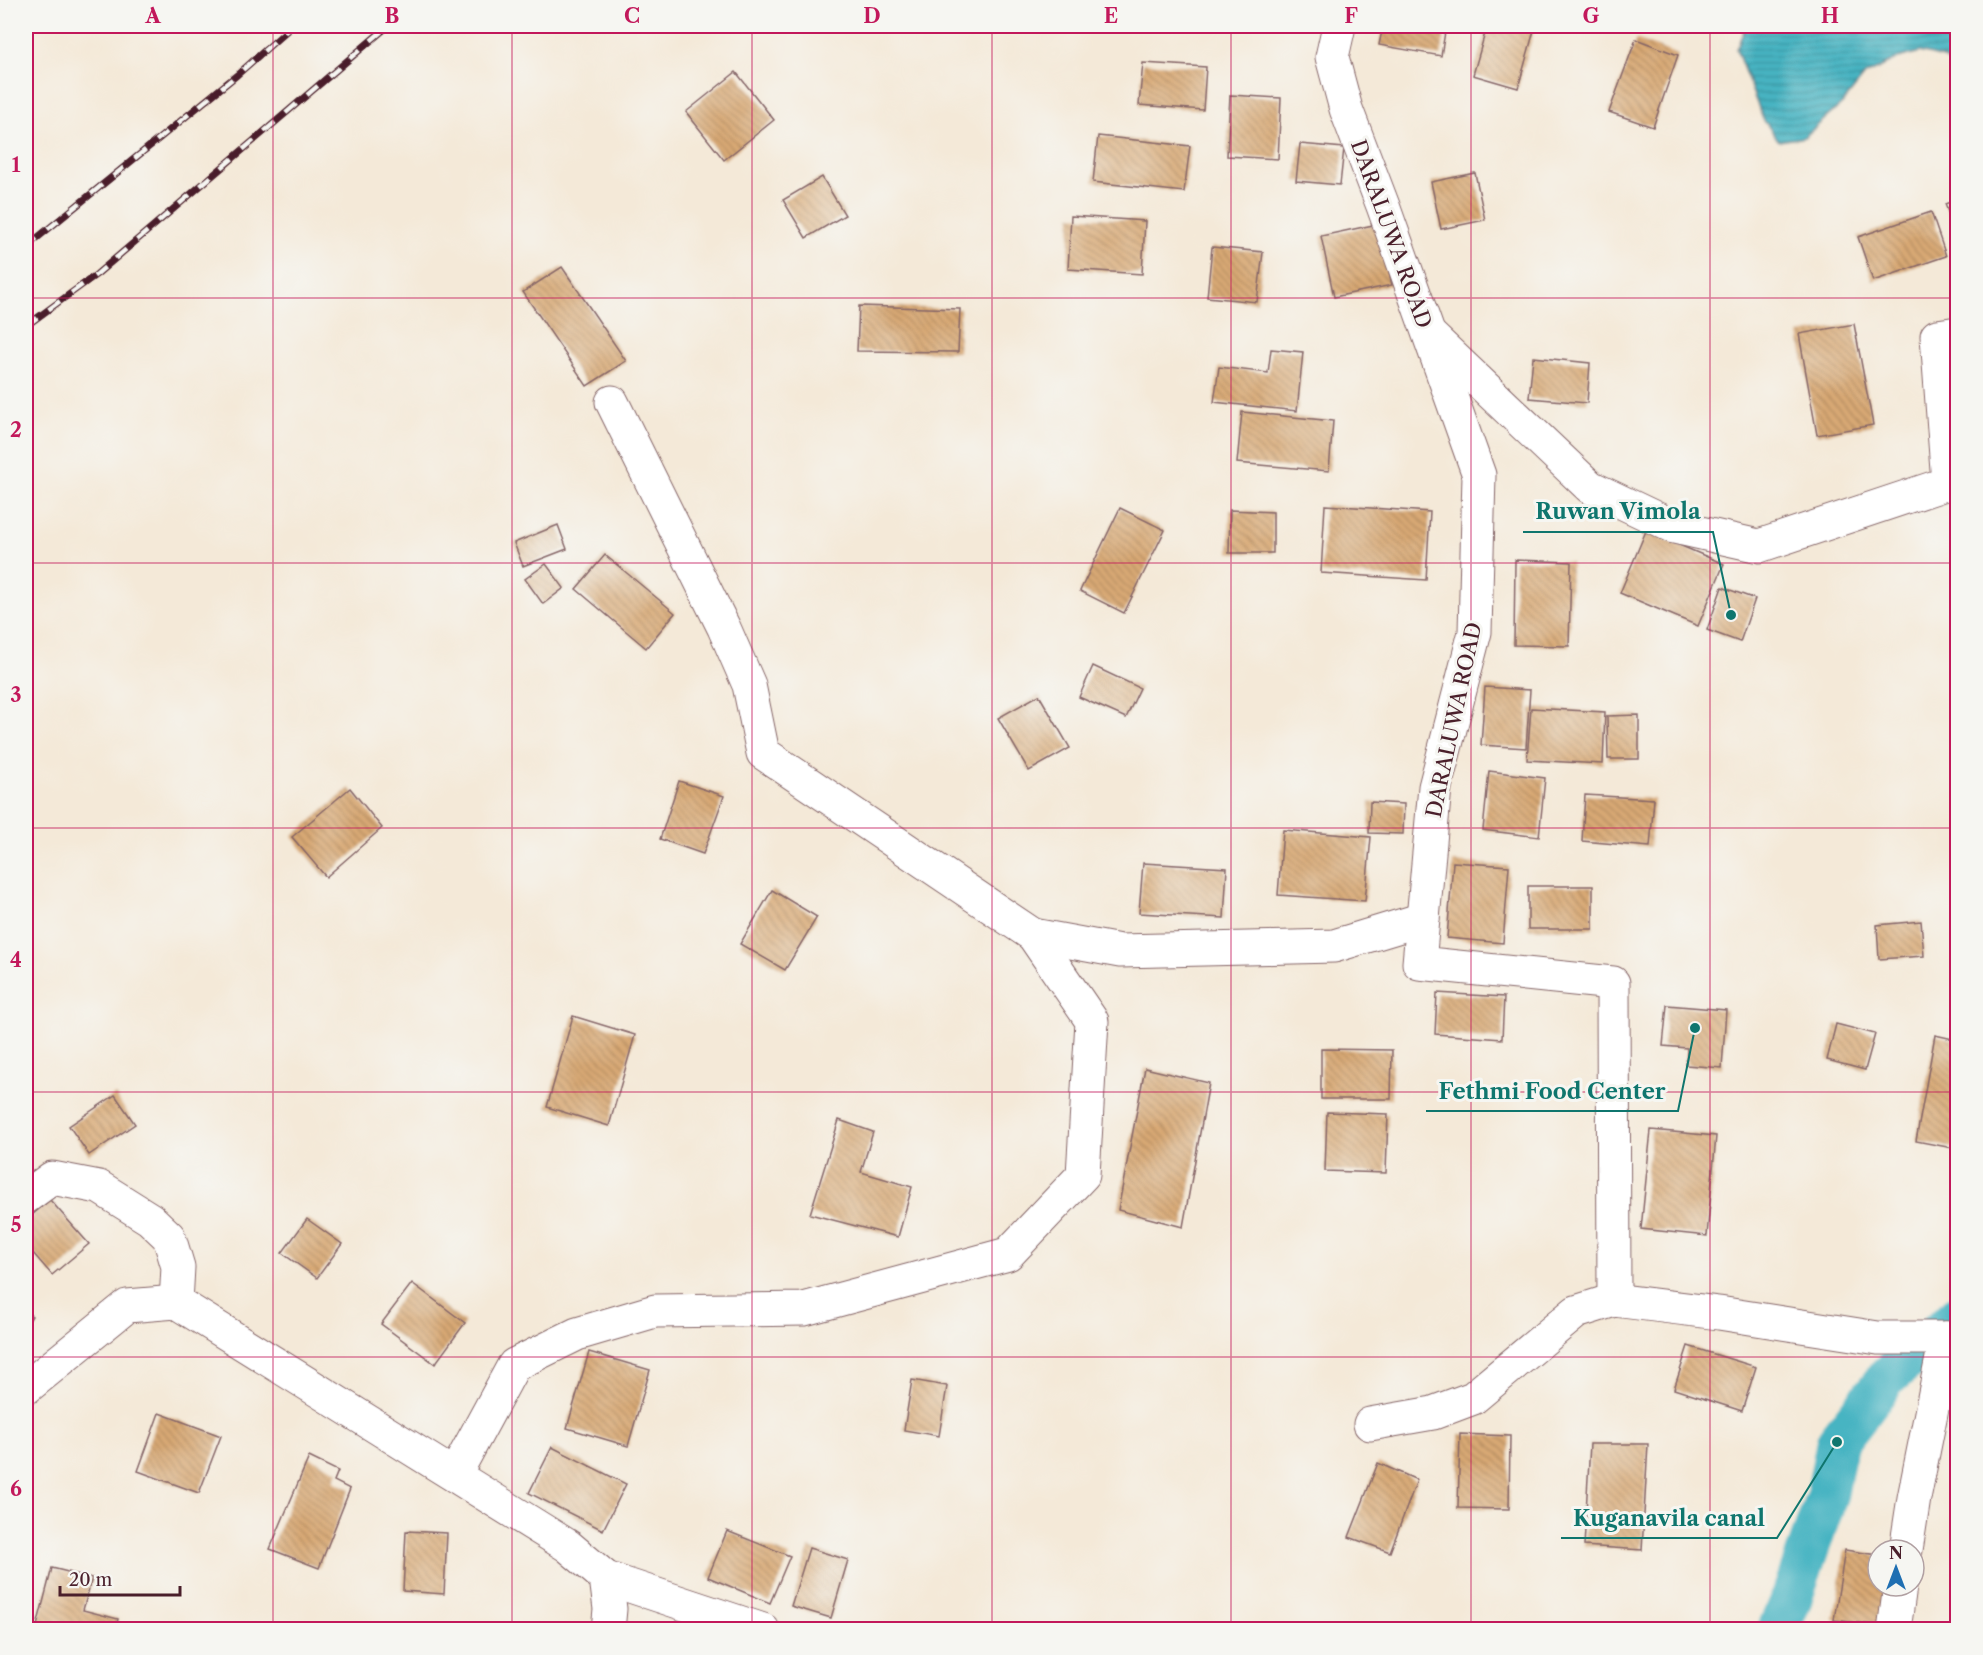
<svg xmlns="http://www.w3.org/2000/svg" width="1983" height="1655" font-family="'Libre Caslon Text',serif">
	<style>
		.water { fill: url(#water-rules); stroke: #486a76; stroke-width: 1.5 }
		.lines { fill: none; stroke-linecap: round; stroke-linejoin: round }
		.canal { stroke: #46b4c2; stroke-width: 42 }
		.building { fill: url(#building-back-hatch) }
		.minor-casing { stroke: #866668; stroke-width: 35 }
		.minor { stroke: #fff; stroke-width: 33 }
		.rail-casing { stroke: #4a1f2b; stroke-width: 7 }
		.rail { stroke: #f6f6f2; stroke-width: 4.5; stroke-dasharray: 14; stroke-linecap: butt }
		.grid { fill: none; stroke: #c2185b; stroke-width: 1.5; stroke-opacity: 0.55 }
		.labels { text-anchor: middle; stroke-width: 6; stroke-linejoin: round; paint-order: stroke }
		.street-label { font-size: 21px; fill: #4a1f2b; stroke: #f6f6f2 }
		.leader { fill: none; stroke: #0f766e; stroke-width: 2 }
		.callout-dot { fill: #0f766e; stroke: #f6f6f2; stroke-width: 2 }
		.callout-label { font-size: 22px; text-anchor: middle; font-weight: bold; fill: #0f766e; stroke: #f6f6f2; stroke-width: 6; stroke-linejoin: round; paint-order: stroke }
		.neatline { fill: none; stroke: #c2185b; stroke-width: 2 }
		.grid-label { font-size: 20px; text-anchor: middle; font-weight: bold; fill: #c2185b }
	</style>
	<defs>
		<pattern id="water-rules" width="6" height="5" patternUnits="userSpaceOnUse" patternTransform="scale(1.5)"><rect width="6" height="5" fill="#46b4c2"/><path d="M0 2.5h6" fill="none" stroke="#3c929e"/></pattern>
		<pattern id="building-back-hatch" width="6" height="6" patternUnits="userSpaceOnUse" patternTransform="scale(1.5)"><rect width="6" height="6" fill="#d8a974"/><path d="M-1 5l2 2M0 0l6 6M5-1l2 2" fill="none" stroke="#b1895f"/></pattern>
	</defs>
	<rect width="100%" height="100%" fill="#f6f6f2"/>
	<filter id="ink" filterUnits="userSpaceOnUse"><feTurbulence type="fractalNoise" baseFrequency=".0167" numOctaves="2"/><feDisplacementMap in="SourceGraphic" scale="12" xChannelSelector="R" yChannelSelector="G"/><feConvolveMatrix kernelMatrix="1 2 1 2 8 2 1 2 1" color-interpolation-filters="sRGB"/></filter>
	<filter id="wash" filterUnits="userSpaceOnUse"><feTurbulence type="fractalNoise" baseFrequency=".008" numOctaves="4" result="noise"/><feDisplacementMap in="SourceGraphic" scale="24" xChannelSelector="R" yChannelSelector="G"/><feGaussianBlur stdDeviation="1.35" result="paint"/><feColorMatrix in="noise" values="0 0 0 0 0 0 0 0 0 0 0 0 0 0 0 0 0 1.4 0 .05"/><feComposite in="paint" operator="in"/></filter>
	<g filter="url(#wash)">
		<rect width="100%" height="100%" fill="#f4e9d8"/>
		<path class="water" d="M1746,26H1957V70L1944,58L1920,52L1901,57L1865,75L1842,104L1804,137L1779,141L1763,119L1736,49Z"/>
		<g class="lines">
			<path class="canal" d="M1778,1630L1792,1597L1827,1495L1837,1442L1888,1376L1958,1316"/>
		</g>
		<g id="blocks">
			<g class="building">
				<path d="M1383,26H1446L1441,56L1379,45Z"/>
				<path d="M1487,26L1535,27L1518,88L1473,75Z"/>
				<path d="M1636,39L1678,55L1653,127L1609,112Z"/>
				<path d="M1143,63L1206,67L1203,110L1139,105Z"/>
				<path d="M736,72L774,120L724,160L686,112Z"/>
				<path d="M1230,95L1281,98L1278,159L1227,156Z"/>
				<path d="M1098,136L1190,146L1184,192L1093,182Z"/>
				<path d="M1300,144L1344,148L1340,185L1296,181Z"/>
				<path d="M1475,173L1485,220L1441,229L1431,182Z"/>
				<path d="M822,177L845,215L806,238L783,200Z"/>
				<path d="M1958,199V235H1957L1945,204Z"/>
				<path d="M1931,212L1946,256L1873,281L1858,237Z"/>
				<path d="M1071,216L1145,221L1142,274L1068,269Z"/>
				<path d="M1378,224L1392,285L1334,297L1321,236Z"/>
				<path d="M1212,247L1263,252L1257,302L1207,297Z"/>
				<path d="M562,267L626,361L587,386L523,292Z"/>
				<path d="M859,306L960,309L958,352L857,351Z"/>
				<path d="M1854,324L1873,425L1817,435L1799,334Z"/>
				<path d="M1271,349L1303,352L1297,411L1214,402L1219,367L1268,373Z"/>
				<path d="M1533,357L1590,363L1587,403L1529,398Z"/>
				<path d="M1242,412L1333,421L1329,471L1237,463Z"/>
				<path d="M1325,505L1430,512L1426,580L1321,573Z"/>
				<path d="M1120,508L1165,530L1124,613L1080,591Z"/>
				<path d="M1230,510L1273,512V553H1229Z"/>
				<path d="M558,525L567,549L523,566L514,543Z"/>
				<path d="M1646,531L1724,564L1698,626L1620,593Z"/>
				<path d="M605,555L675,613L646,648L576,589Z"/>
				<path d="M1515,560L1571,562L1569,646L1514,645Z"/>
				<path d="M546,564L564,588L543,604L525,579Z"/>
				<path d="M1722,587L1755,599L1740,642L1707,630Z"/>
				<path d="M1093,666L1140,688L1126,718L1079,697Z"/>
				<path d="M1485,687L1530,690L1526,748L1481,745Z"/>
				<path d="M1039,695L1070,748L1029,771L998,718Z"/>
				<path d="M1531,708L1605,712L1603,764L1527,760Z"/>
				<path d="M1639,715V759H1608L1607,716Z"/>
				<path d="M1489,771L1545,778L1539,837L1483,830Z"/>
				<path d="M679,781L724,796L703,854L660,839Z"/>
				<path d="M350,788L382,828L326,877L292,837Z"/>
				<path d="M1585,795L1654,799L1650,847L1582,841Z"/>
				<path d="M1370,802L1404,804L1403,834L1369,833Z"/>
				<path d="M1283,830L1371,837L1365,901L1278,895Z"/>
				<path d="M1453,862L1509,866L1503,943L1447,938Z"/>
				<path d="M1143,863L1227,868L1224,918L1139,913Z"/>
				<rect x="1528" y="886" width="65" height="43"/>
				<path d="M772,890L817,917L785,970L740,944Z"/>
				<path d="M1921,921L1924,956L1879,959L1877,925Z"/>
				<path d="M1437,993L1504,997L1502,1039L1435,1034Z"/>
				<path d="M1667,1005L1726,1010L1722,1068L1686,1065L1687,1048L1663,1046Z"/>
				<path d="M573,1016L635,1035L609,1126L547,1107Z"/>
				<path d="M1836,1024L1875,1034L1865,1070L1827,1060Z"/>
				<path d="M1935,1035L1958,1040V1149L1916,1141Z"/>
				<path d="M1321,1049L1392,1050L1391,1099H1321Z"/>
				<path d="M1145,1068L1209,1083L1183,1227L1118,1210Z"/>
				<path d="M115,1095L135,1124L89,1155L69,1126Z"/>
				<path d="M1327,1112L1388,1114L1386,1173L1325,1171Z"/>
				<path d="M839,1120L873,1132L861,1172L912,1187L898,1237L810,1214Z"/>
				<path d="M1651,1130L1716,1136L1707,1236L1641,1229Z"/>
				<path d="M50,1200L89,1244L52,1275L26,1245V1220Z"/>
				<path d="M307,1219L342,1244L317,1278L282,1253Z"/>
				<path d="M412,1283L465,1323L435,1364L381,1324Z"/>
				<path d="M26,1312L32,1316L26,1326Z"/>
				<path d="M1688,1346L1756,1367L1742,1411L1674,1389Z"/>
				<path d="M589,1352L650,1370L628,1446L567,1428Z"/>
				<path d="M912,1380L947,1386L939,1436L904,1430Z"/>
				<path d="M159,1413L221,1436L199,1493L138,1471Z"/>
				<path d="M1460,1434L1510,1436L1509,1509L1458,1508Z"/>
				<path d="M1590,1444H1648L1642,1550L1584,1546Z"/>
				<path d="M552,1447L626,1484L603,1530L529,1493Z"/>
				<path d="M309,1457L338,1471L334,1481L350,1489L319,1568L270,1549Z"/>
				<path d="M1378,1463L1417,1480L1390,1552L1349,1537Z"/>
				<path d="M406,1531L447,1533L444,1594L403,1591Z"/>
				<path d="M727,1531L790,1556L770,1603L708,1577Z"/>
				<path d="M809,1548L848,1560L831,1618L791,1606Z"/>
				<path d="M1845,1550L1878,1555V1586H1888L1882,1626L1834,1620Z"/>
				<path d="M52,1568L92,1578L83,1610L118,1619L115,1630H36Z"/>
				<path d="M929,1626L951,1628V1630H929Z"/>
			</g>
		</g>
	</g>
	<g filter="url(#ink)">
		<use href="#blocks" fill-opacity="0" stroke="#866668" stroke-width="1.5"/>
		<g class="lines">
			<g class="minor-casing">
				<g id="minor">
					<path d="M1339,26L1332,57L1346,109L1383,206L1479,475L1475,632L1435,787L1419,963L1613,983L1614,1300"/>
					<path d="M1432,337L1590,487L1674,527L1759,546L1948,483L1937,336L1958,333"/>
					<path d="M1033,935L1120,951L1334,946L1423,919"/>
					<path d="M26,1197L52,1178L99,1187L150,1219L169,1237L178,1267L176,1302"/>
					<path d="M26,1388L127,1306L176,1302L568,1546L606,1578L610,1609L608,1630"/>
					<path d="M1370,1424L1433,1413L1473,1398L1576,1312L1614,1300L1719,1313L1878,1338H1958"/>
					<path d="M455,1474L514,1365L577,1334L655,1311L804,1309L1008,1254L1083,1175L1092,1021L1033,935L763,753L749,685L724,628L612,402"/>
					<path d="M1906,1550L1914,1498L1946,1338"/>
					<path d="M606,1578L763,1630"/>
					<path d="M1894,1630L1900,1586"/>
				</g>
			</g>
			<use href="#minor" class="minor"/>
			<g class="rail-casing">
				<g id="rail">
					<path d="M26,247L237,75L292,26"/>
					<path d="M26,326L97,274L388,26"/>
				</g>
			</g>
			<use href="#rail" class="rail"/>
		</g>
	</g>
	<path class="grid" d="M273,26V1630M512,26V1630M752,26V1630M992,26V1630M1231,26V1630M1471,26V1630M1710,26V1630M26,298H1958M26,563H1958M26,828H1958M26,1092H1958M26,1357H1958"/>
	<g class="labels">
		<g class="street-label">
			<text transform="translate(1391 234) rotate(70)" y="7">DARALUWA ROAD</text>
			<text transform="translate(1454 720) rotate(-78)" y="7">DARALUWA ROAD</text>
		</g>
	</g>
	<path class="leader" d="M1731 615L1713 532H1523M1695 1028L1678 1111H1426M1837 1442L1777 1538H1561"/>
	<g class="callout-dot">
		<circle cx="1731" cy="615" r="6"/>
		<circle cx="1695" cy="1028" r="6"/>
		<circle cx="1837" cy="1442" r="6"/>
	</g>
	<g class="callout-label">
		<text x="1618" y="519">Ruwan Vimola</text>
		<text x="1552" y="1099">Fethmi Food Center</text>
		<text x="1669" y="1526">Kuganavila canal</text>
	</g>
	<rect width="1983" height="1655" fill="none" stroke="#f6f6f2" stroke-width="66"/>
	<g transform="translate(1896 1568)"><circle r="28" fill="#f6f6f2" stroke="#b1a0a2" stroke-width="1.5"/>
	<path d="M0-4.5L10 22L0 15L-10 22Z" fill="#1f6fb2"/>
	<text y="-9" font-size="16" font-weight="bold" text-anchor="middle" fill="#4a1f2b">N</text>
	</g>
	<path d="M60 1586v9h120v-9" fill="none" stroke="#4a1f2b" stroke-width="3"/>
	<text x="69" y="1586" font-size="18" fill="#4a1f2b" stroke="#f6f6f2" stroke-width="4.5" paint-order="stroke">20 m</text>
	<rect x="33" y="33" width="1917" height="1589" class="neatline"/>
	<g class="grid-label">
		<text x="153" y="23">A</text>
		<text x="392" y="23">B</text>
		<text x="632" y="23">C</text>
		<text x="872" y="23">D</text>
		<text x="1111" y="23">E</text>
		<text x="1351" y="23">F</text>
		<text x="1591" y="23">G</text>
		<text x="1830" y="23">H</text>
		<text x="16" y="172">1</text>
		<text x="16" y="437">2</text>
		<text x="16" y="702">3</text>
		<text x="16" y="967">4</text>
		<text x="16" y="1232">5</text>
		<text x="16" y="1496">6</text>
	</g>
</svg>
